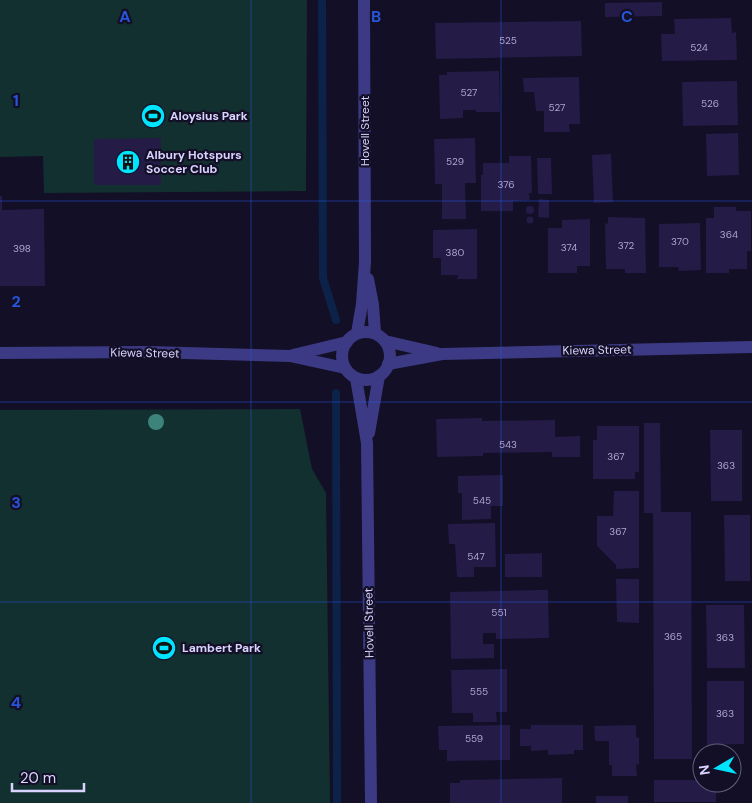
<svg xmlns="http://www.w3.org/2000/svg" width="752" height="803" font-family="'DM Sans',sans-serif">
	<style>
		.green { fill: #12302f }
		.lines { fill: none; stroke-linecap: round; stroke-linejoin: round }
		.stream { stroke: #0c2248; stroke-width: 8 }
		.building { fill: #241b47 }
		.minor { stroke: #3d3a85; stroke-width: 12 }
		.tree { fill: #3d827b }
		.grid { fill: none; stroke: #2655da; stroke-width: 1; stroke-opacity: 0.55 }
		.labels { text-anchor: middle; stroke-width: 4.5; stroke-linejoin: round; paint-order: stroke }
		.number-label { font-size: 10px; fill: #aca6d1 }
		.poi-label { font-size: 12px; font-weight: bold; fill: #d9d4ff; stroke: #130f26; text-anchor: start }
		.street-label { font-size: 12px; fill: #d9d4ff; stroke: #130f26 }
		.grid-label { font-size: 16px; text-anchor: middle; font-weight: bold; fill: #2655da; stroke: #130f26; stroke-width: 4.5; stroke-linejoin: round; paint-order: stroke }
	</style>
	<rect width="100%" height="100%" fill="#130f26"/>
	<g class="green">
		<path d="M0,0H307L306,191L44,193L43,156L0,157Z"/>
		<path d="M300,409L312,469L326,493L330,803H0V410Z"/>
	</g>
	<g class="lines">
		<g class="stream">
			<path d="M322,0L323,278L336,320"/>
			<path d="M336,393L337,803"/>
		</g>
	</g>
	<g class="building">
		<path d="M662,2V16L605,17V3Z"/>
		<path d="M731,18L732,33L736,32L737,60L662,61L661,34H675L674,19Z"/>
		<path d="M581,21L582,56L436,59L435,23Z"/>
		<path d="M499,71L500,112H476V110H463V118L440,119L439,75H447V72Z"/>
		<path d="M579,77L580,124H569L570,132H544V111H536L534,92H524L523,78Z"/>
		<path d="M737,81L738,125L683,126L682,82Z"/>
		<path d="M738,133L739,175L707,176L706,134Z"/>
		<path d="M161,138V185H94V139Z"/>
		<path d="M475,138L476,183H465L466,219H442V184H435L434,139Z"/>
		<path d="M611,154L613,202L594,203L592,155Z"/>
		<path d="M509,156H531L532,193H529L530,200L513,201V211H481V175H483V163H509Z"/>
		<path d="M537,158H551L552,194H538Z"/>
		<path d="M0,196H2V210L44,209L45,286H0Z"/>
		<path d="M539,199L549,200V218L538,217Z"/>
		<circle cx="530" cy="210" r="4"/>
		<path d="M714,207H736V211H751V251H747V269H729V273H706V218H714Z"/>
		<circle cx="530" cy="220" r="3.5"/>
		<path d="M608,217L645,218L646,273H625V269H606L605,223L608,224Z"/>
		<path d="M590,219V266H577V273H548V228H562V220Z"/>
		<path d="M700,223L701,270L679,271L678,267H659V224Z"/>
		<path d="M477,229V279H457L458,275H441V258H433V230Z"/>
		<path d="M482,418V421L555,420V437L580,436V457H552V452L483,453V456L437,457L436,419Z"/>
		<path d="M644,423H660L661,512H691L692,759H654L653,513H644Z"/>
		<path d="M597,426H639V472H635V479H593V440H597Z"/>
		<path d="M710,430H742V501H711Z"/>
		<path d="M503,475V506H491V519L462,520V493H458V476Z"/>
		<path d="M614,491H639V568L616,569V565L597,546V516H613Z"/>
		<path d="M724,515H750V581H725Z"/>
		<path d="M495,523L496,567H474V577H457L455,544H449L448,524Z"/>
		<path d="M542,553V577H505V554Z"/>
		<path d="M616,579H639V623L617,622Z"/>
		<path d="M542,590H548L549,638L496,639V633H483V644H494V658L451,659L450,592Z"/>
		<path d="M706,605H744L745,668H707Z"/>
		<path d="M507,669V712H496L497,722H473V713H452L451,670Z"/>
		<path d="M707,681H744V744L707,745Z"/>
		<path d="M510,725V760L447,761V750H439L438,726Z"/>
		<path d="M531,725H583V750H574V754L548,755V750L531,751V746H520V729H531Z"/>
		<path d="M636,725V737L639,738V765L636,764L637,776H612V765H609V741H595L594,726Z"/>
		<path d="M562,778V803H450V783H460V780Z"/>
		<path d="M654,780H702V783H716V802H654Z"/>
		<rect x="596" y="796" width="32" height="7"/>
	</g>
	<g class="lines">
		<g class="minor">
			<path d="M368,279L373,305L375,333"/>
			<circle cx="366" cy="356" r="24"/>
			<path d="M357,333L362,304L365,262L364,0"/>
			<path d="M385,341L437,353"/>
			<path d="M0,353L149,352L290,356L345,368"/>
			<path d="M293,355L347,342"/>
			<path d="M388,364L442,354L752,347"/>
			<path d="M356,378L367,443L371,803"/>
			<path d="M369,433L379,376"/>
		</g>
	</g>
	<circle class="tree" cx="156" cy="422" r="8"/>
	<path class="grid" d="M251,0V803M501,0V803M0,201H752M0,402H752M0,602H752"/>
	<defs>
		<g id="stadium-disc" transform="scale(1.25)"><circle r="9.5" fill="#00e5ff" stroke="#130f26"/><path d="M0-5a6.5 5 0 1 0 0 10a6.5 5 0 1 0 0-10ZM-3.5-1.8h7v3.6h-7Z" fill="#111"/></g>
		<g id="building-disc" transform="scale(1.25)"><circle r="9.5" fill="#00e5ff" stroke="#130f26"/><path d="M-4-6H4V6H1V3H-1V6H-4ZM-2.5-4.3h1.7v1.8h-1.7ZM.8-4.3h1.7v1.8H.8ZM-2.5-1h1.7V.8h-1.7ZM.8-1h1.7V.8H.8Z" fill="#111"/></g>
	</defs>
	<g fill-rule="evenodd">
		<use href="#stadium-disc" x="153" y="116"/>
		<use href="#building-disc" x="128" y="162"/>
		<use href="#stadium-disc" x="164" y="648"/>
	</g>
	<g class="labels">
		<g class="number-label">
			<text x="508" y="44">525</text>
			<text x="699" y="51">524</text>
			<text x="469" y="96">527</text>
			<text x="710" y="107">526</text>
			<text x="557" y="111">527</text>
			<text x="455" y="165">529</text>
			<text x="506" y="188">376</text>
			<text x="729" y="238">364</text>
			<text x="680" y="245">370</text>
			<text x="626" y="249">372</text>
			<text x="569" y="251">374</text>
			<text x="22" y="252">398</text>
			<text x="455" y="256">380</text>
			<text x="508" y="448">543</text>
			<text x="616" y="460">367</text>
			<text x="726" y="469">363</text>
			<text x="482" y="504">545</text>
			<text x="618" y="535">367</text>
			<text x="476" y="560">547</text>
			<text x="499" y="616">551</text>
			<text x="673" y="640">365</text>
			<text x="725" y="641">363</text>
			<text x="479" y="695">555</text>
			<text x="725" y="717">363</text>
			<text x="474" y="742">559</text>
		</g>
		<g class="poi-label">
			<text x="170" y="120">Aloysius Park</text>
			<text x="146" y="159">Albury Hotspurs<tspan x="146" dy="14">Soccer Club</tspan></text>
			<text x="182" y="652">Lambert Park</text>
		</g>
		<g class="street-label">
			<text transform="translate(365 131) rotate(-90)" y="4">Hovell Street</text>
			<text transform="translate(597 350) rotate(-1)" y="4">Kiewa Street</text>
			<text transform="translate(145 353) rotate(1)" y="4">Kiewa Street</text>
			<text transform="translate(369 623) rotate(-91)" y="4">Hovell Street</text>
		</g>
	</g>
	<g class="grid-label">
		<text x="125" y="22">A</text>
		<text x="376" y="22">B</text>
		<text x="627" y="22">C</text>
		<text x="16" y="106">1</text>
		<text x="16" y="307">2</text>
		<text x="16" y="508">3</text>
		<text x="16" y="708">4</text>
	</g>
	<g transform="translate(717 768) rotate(261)"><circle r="24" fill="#130f26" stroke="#625e7d"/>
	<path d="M0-4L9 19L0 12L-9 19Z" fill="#00e5ff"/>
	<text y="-8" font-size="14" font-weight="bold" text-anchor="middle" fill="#d9d4ff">N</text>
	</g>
	<path d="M12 783v8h72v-8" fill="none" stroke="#d9d4ff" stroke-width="2.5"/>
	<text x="20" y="783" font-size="15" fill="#d9d4ff" stroke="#130f26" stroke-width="4" paint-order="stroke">20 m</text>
</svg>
